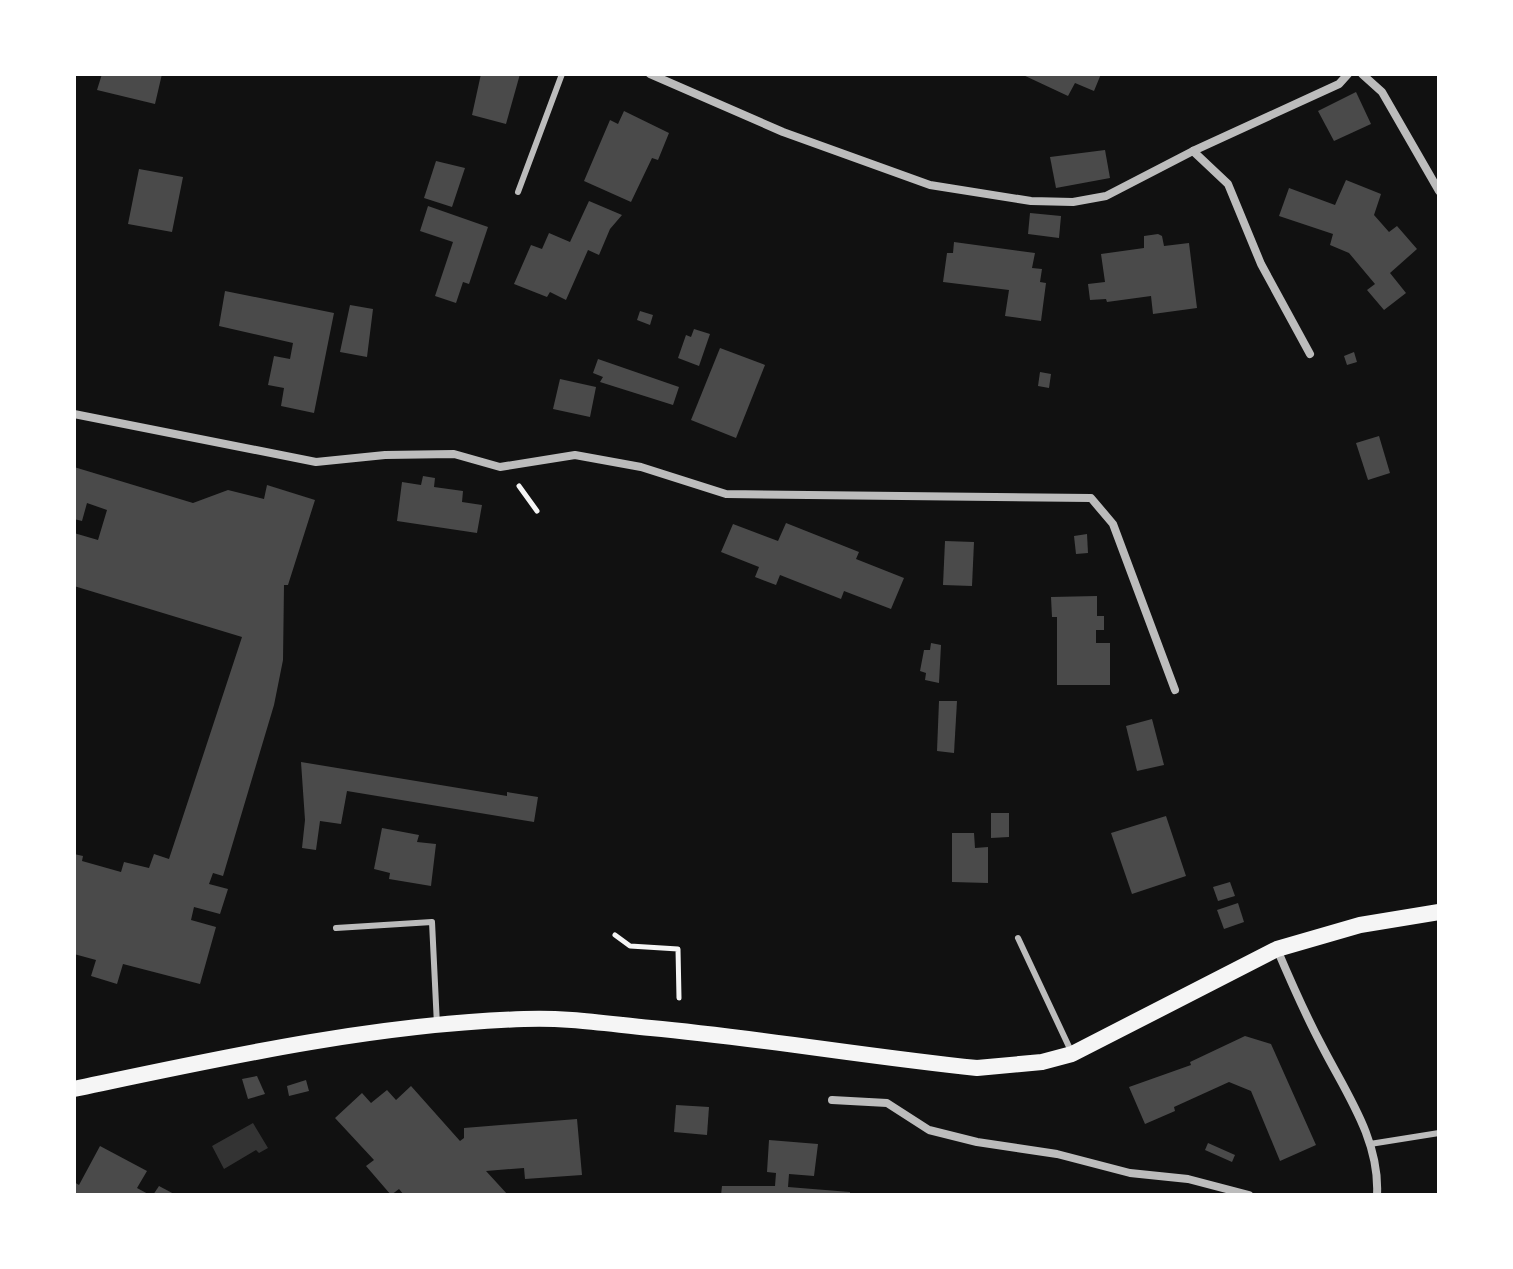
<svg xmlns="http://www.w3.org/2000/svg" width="1513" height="1269" font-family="Lato,sans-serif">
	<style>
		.water { fill: #333 }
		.building { fill: #4a4a4a }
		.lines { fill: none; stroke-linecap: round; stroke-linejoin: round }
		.path { stroke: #f5f5f5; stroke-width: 5 }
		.service { stroke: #bcbcbc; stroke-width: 6 }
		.minor { stroke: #bcbcbc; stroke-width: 8 }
		.secondary { stroke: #f5f5f5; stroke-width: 16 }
	</style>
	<rect width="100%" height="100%" fill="#111"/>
	<path class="water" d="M253,1123L268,1148L259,1153L256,1150L224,1169L212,1146Z"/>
	<g class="building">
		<path d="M102,74H162L155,104L97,90Z"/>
		<path d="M481,74H520L506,124L472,115Z"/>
		<path d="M1021,74H1101L1094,91L1075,83L1068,96Z"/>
		<path d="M1356,92L1371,124L1334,141L1318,111Z"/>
		<path d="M624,111L669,133L658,160L652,158L631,202L584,181L610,120L618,124Z"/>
		<path d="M1105,150L1110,178L1056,188L1050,157Z"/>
		<path d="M436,161L465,168L452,207L424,198Z"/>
		<path d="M139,169L183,177L172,232L128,224Z"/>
		<path d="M1346,180L1381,194L1374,215L1389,232L1397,226L1417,249L1390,273L1406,293L1384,310L1367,290L1375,284L1349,253L1330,245L1333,234L1279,216L1289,188L1335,205Z"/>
		<path d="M589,201L622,215L610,229L599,255L588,250L566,300L550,292L547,297L514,284L531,245L542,249L549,233L570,242Z"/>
		<path d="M428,206L488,227L469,284L463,282L456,303L435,296L453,242L420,231Z"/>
		<path d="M1030,213L1061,216L1059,238L1028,234Z"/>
		<path d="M1158,234L1162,236L1164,246L1189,243L1197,308L1153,314L1151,296L1107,302L1106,299L1090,300L1088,284L1105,282L1101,254L1144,248V236Z"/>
		<path d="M954,242L1035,253L1032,268L1042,269L1040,282L1046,283L1041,321L1005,316L1009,290L943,282L947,253H953Z"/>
		<path d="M225,291L334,313L314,413L281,406L284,388L268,385L274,356L290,359L293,343L219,326Z"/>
		<path d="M350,305L373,309L367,357L340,352Z"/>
		<path d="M640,311L653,315L650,325L637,320Z"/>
		<path d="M694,329L710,334L699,366L678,358L686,335L691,337Z"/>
		<path d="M720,348L765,365L736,438L691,420Z"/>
		<path d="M1354,352L1357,362L1347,365L1344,356Z"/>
		<path d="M598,359L679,387L673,405L600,382L603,377L593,373Z"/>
		<path d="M1040,372L1051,374L1049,388L1038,386Z"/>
		<path d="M560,379L596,387L590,417L553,409Z"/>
		<path d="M1379,436L1390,473L1368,480L1356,443Z"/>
		<path d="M74,467L193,503L228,490L264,499L267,485L315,500L288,585H284L283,660L274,705L223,876L213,873L209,884L228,889L220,914L194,907L191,920L216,927L200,984L123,964L117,984L91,976L96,960L74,954V854L83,856L82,861L121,872L124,862L149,868L154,854L169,859L242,637L74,586V533L98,540L107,510L87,503L82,521L74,519Z"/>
		<path d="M423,476L435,478L434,487L463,491L462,502L482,505L477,533L397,521L402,482L421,485Z"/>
		<path d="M786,523L859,552L856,559L904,578L891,609L844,591L841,599L780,575L776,585L755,577L759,567L721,552L733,524L778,541Z"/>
		<path d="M1087,534L1088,553L1076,554L1074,536Z"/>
		<path d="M945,541L974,542L972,586L943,585Z"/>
		<path d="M1097,596V616H1104V630H1096V643H1110V685H1057V617H1052L1051,597Z"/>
		<path d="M931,643L941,645L939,683L925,680L926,673L920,671L924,650H930Z"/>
		<path d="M939,701H957L954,753L937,751Z"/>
		<path d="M1152,719L1164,765L1137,771L1126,726Z"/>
		<path d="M301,762L507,796V792L538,797L534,822L347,791L341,824L320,821L316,850L302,848L305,820Z"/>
		<path d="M991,813H1009V837L991,838Z"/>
		<path d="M1166,816L1186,876L1132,894L1111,833Z"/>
		<path d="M382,828L419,835L417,842L436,844L431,886L389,879L390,873L374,869Z"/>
		<path d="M952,833H974L975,848L988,847V883L952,882Z"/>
		<path d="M1230,882L1235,896L1218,901L1213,887Z"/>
		<path d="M1238,903L1244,922L1224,929L1217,910Z"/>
		<path d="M1245,1036L1271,1044L1316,1145L1280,1161L1251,1091L1229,1082L1174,1107L1175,1111L1145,1124L1129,1087L1191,1065L1190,1062Z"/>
		<path d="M257,1076L265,1094L248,1099L242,1079Z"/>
		<path d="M306,1080L309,1091L289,1096L287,1086Z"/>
		<path d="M411,1086L460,1141L464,1138V1128L577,1119L582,1175L525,1179L524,1168L486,1171L508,1195H404L399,1189L391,1195L366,1166L374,1160L335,1118L362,1093L371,1103L387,1090L396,1100Z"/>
		<path d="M676,1105L709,1107L707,1135L674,1132Z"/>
		<path d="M769,1140L818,1144L814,1176L789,1174L788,1187L850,1192V1195H721L722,1186H775L776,1173L767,1172Z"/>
		<path d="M1208,1143L1235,1155L1232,1162L1205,1150Z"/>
		<path d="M100,1146L147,1171L137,1188L150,1195H74V1182L79,1185Z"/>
		<path d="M159,1186L176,1195H153Z"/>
	</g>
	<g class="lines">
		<g class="path">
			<path d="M519,486L537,511"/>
			<path d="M615,935L630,946L678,949L679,998"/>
		</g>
		<g class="service">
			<path d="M518,192L562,74"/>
			<path d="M336,928L432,922L437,1025"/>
			<path d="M1018,938L1071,1051"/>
			<path d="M1370,1144L1439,1133"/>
		</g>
		<g class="minor">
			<path d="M650,74L783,132L930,185L1031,201L1073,202L1106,196L1193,151L1339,84L1348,74"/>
			<path d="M1362,74L1382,92L1439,191"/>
			<path d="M1193,151L1228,184L1261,264L1310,354"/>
			<path d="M74,414L316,462L385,455L454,454L500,467L575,455L641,467L726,494L1091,498L1113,524L1175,690"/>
			<path d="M1277,949C1291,982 1305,1014 1322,1046C1346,1093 1380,1140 1377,1195"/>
			<path d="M832,1100L887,1103L929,1130L977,1142L1057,1154L1130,1173L1188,1179L1249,1195"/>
		</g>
		<path class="secondary" d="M74,1089C221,1058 373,1024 524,1019C566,1017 609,1024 651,1028C760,1038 868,1057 977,1068L1042,1062L1072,1054L1277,949L1360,925L1439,912"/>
	</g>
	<rect width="1513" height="1269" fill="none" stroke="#ffffff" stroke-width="152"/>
</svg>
